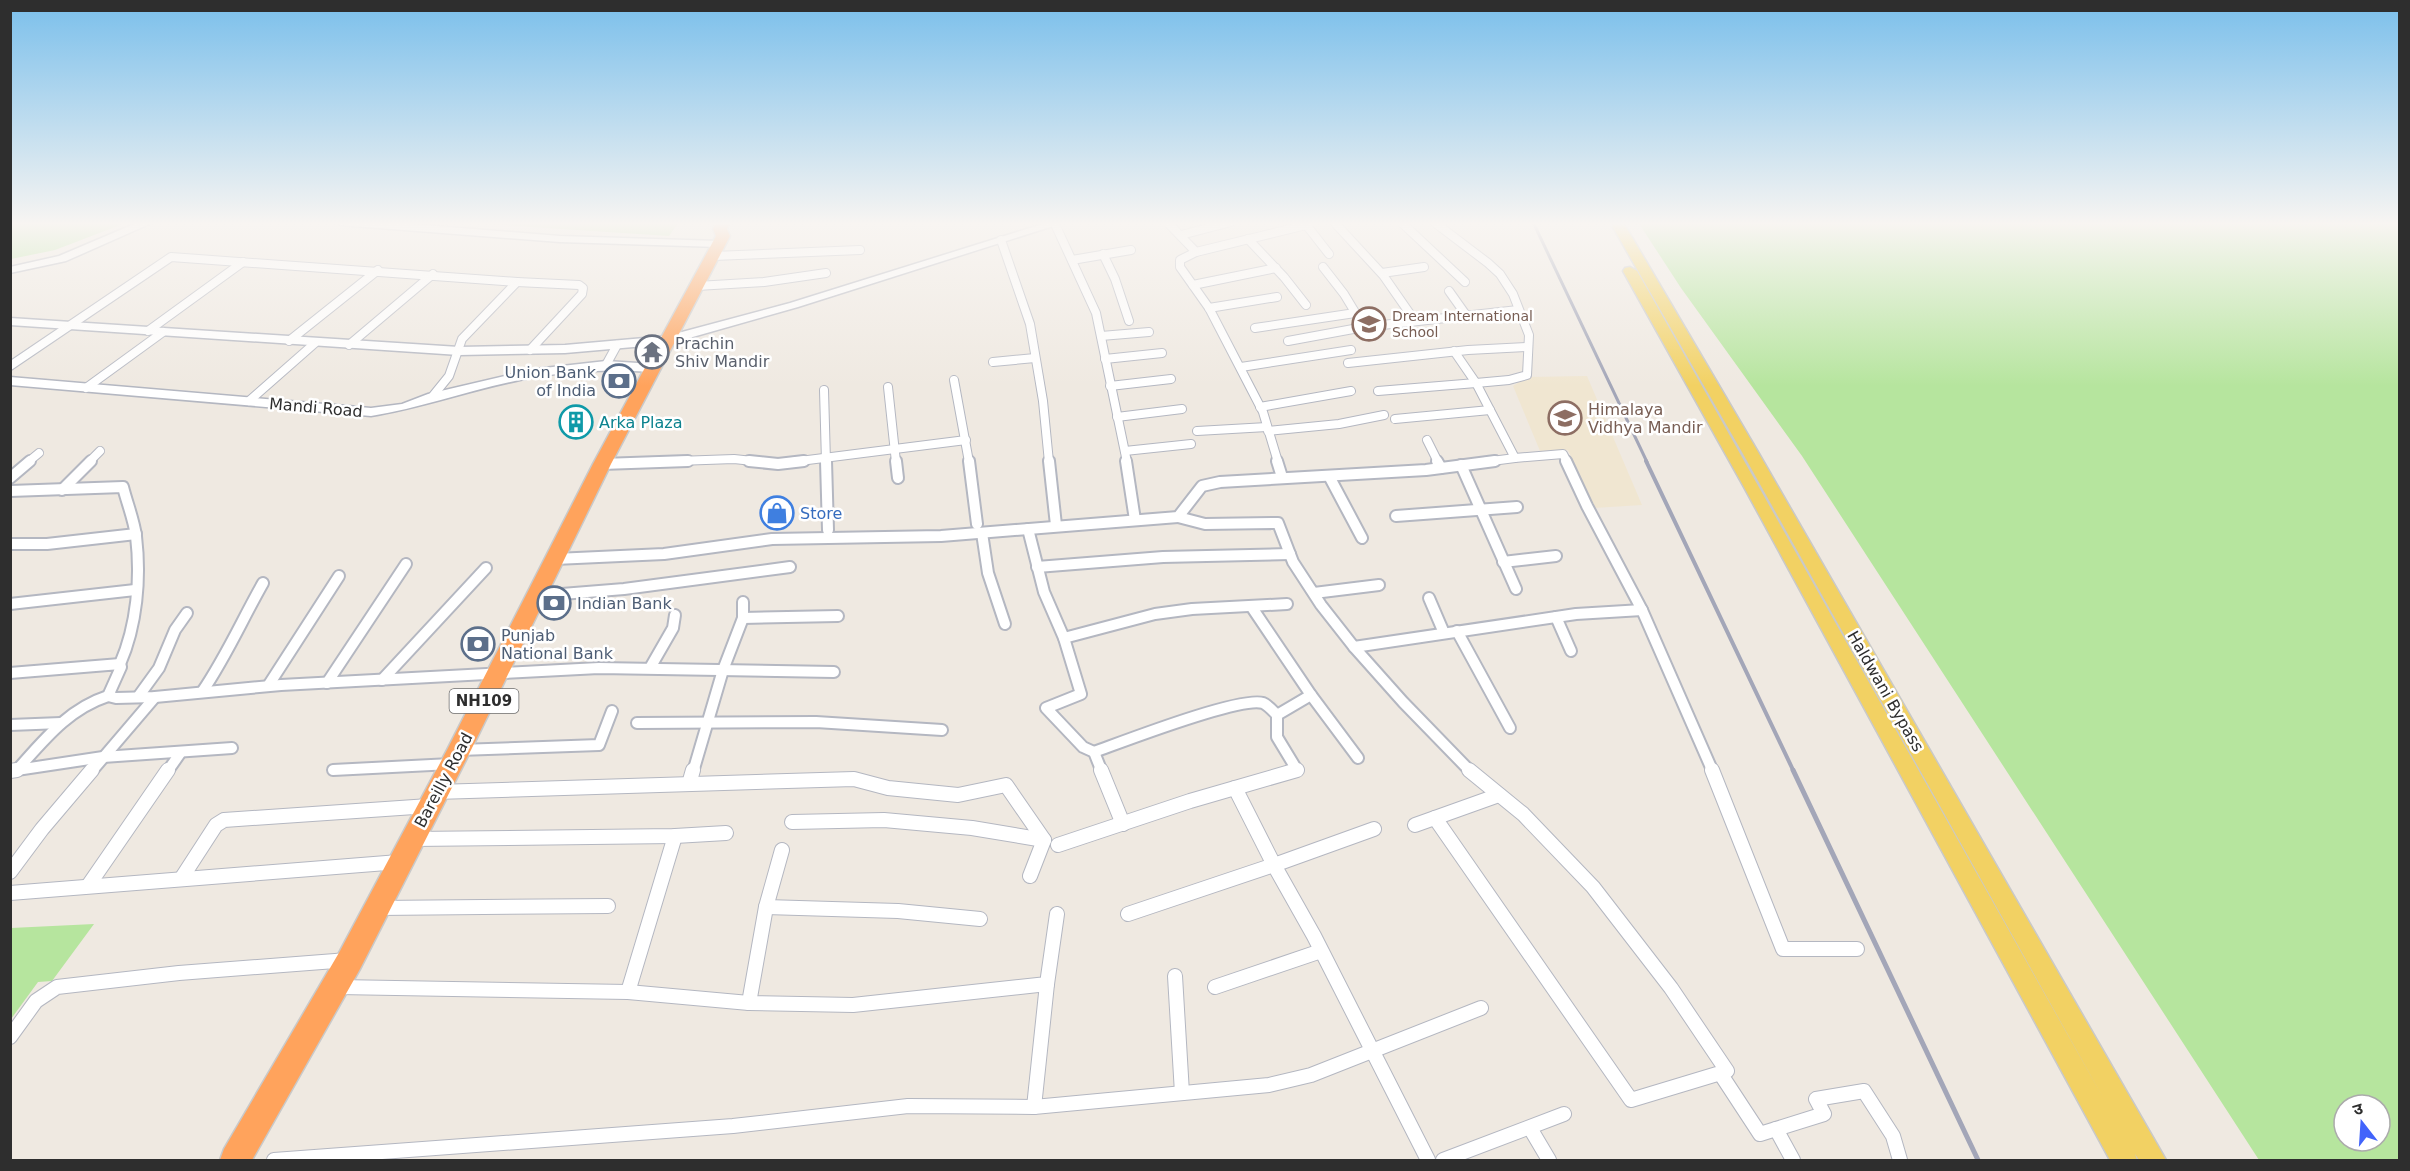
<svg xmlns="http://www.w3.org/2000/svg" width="2410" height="1171" font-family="'DejaVu Sans','Noto Sans Devanagari',sans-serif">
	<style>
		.education { fill: #f0e6d1 }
		.green { fill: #b6e59e; fill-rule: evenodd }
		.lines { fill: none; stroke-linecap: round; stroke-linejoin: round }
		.street-far2-casing { stroke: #b4b7c1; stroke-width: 10 }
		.street-far1-casing { stroke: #b4b7c1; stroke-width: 14 }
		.street-casing { stroke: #b4b7c1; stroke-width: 16 }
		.secondary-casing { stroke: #b4b7c1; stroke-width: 3 }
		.primary-casing { stroke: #c9c9c9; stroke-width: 3 }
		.highway-casing { stroke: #c9c9c9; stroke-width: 3 }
		.street-far2 { stroke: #fff; stroke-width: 8 }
		.street-far1 { stroke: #fff; stroke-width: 10 }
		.street { stroke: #fff; stroke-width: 14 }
		.secondary { fill: #fff; fill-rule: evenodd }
		.primary { fill: #f2d163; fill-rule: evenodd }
		.highway { fill: #ffa35c; fill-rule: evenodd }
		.rail-far2 { stroke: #a3a6b8; stroke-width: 3 }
		.rail-far1 { stroke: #a3a6b8; stroke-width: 4 }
		.rail { stroke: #a3a6b8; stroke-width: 5 }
		.labels { text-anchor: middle; stroke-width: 5; stroke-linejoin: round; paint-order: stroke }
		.far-education-label { font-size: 14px; fill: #785e54; stroke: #fff; text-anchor: start }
		.shield { fill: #fff; stroke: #6d6d6d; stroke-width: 1.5 }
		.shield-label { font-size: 15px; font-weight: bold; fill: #2e2e2e }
		.worship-label { font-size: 16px; fill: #5b616d; stroke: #fff; text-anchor: start }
		.service-label { font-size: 16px; fill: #4e5e75; stroke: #fff; text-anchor: start }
		.street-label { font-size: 16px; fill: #2e2e2e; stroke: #fff }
		.education-label { font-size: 16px; fill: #785e54; stroke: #fff; text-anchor: start }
		.culture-label { font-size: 16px; fill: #0d838f; stroke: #fff; text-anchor: start }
		.shop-label { font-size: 16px; fill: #366cbe; stroke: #fff; text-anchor: start }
	</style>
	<rect width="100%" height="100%" fill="#efe9e1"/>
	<path class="education" d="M1587,376L1642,505L1594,508L1568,450L1540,451L1513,386L1527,377Z"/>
	<g class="green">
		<path d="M128,222L55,250L11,259V222Z"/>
		<path d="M455,222H679L669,236Z"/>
		<path d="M1638,222H2399V1160H2259L1802,456L1681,288ZM2344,1105H2380V1141H2344Z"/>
		<path d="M94,924L52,981L38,982L11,1019V928Z"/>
	</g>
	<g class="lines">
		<g class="street-far2-casing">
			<g id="street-far2">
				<path d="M1167,222L1196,252L1180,260V267L1209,308L1263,412L1278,462"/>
				<path d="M1304,222L1329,254"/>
				<path d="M1334,222L1383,275L1415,321"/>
				<path d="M1401,222L1465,282"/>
				<path d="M1434,222L1488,263L1500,274L1513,294L1529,335L1527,375L1509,380L1476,383L1515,458L1484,462"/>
				<path d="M1055,224L1096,313L1127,462"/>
				<path d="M1181,235L1231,222"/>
				<path d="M1248,239L1284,277L1306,305"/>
				<path d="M1001,240L1030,324L1043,401L1049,462"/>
				<path d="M1196,252L1306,225"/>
				<path d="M1103,254L1115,279L1129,321"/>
				<path d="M713,256L860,250"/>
				<path d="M1072,260L1131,250"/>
				<path d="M1323,267L1344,294L1364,327"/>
				<path d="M1382,273L1424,267"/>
				<path d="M517,282L579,285L583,288L582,294L530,350"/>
				<path d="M1193,285L1276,268"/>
				<path d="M697,286L764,282L826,273"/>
				<path d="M1449,291L1466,315"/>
				<path d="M1209,308L1277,297"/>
				<path d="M1255,328L1355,313"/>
				<path d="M148,331L243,262"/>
				<path d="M1101,336L1149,332"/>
				<path d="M289,341L378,270"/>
				<path d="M1288,341L1364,327L1518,310"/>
				<path d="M349,345L433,274"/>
				<path d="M1454,351L1476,383"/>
				<path d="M1105,359L1162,353"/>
				<path d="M993,362L1035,358"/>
				<path d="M1348,363L1468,350L1528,347"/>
				<path d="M606,365L617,345"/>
				<path d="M10,366L171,257L517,282L462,339L449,376L432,397"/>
				<path d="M1241,367L1351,350"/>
				<path d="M954,380L969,462"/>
				<path d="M1110,386L1171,379"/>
				<path d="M888,387L896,462"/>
				<path d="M86,388L163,332"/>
				<path d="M824,390L826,462"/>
				<path d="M1378,391L1476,383"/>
				<path d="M249,401L315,343"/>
				<path d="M1260,407L1351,391"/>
				<path d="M1117,417L1182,409"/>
				<path d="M1395,419L1490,410"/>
				<path d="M1197,431L1267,427"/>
				<path d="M1268,431L1339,424L1384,415"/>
				<path d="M1427,440L1438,462"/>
				<path d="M1125,451L1191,444"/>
				<path d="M1515,458L1563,454L1567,462"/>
				<path d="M28,462L39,453"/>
				<path d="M89,462L100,451"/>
				<path d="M649,462L734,459L762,462"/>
				<path d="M792,462L966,440"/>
			</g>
		</g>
		<g class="street-far1-casing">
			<g id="street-far1">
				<path d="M749,461L778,464L804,461"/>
				<path d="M826,461L828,530"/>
				<path d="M896,461L898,478"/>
				<path d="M969,461L977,524"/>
				<path d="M1049,461L1056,525"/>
				<path d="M1126,461L1135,520"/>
				<path d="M1277,461L1282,477"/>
				<path d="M1437,461L1441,468"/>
				<path d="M602,464L688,461"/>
				<path d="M1461,465L1516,589"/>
				<path d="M1329,476L1362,538"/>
				<path d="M10,478L30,461"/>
				<path d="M62,490L91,461"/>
				<path d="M10,491L123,487C127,503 134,520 136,536C141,578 137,625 120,664"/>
				<path d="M1396,516L1517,507"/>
				<path d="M1178,517L1205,524L1278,523L1293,562L1321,605L1354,647L1403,702L1471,772"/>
				<path d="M1028,529L1044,592L1064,638L1081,694L1046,708L1083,747L1094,752L1102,772"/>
				<path d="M982,533L988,573L1005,624"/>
				<path d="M10,544H47L136,534"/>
				<path d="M555,559L664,554L772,539L941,536L1178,517L1202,486L1220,482L1426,470L1495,461"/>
				<path d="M1503,562L1556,556"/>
				<path d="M1037,567L1163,557L1290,554"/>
				<path d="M1314,593L1379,585"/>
				<path d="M537,596L624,589L790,567"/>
				<path d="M1429,598L1444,633"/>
				<path d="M10,604L135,590"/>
				<path d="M1251,606L1311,695L1358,758"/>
				<path d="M1642,610L1713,772"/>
				<path d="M1556,617L1571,651"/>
				<path d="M743,618L838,616"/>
				<path d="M1457,631L1510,728"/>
				<path d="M1064,638L1155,614L1192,609L1287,604"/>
				<path d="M1354,647L1576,614L1642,610L1587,506L1566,461"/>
				<path d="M650,668L673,628L675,615"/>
				<path d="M10,673L120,664L121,667L108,696L116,698L155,697L281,685L599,668L834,672"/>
				<path d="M382,680L486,568"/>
				<path d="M327,683L406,564"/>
				<path d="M268,686L339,576"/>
				<path d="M202,692C226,657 242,620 263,583"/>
				<path d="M138,697L159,668L175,630L187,613"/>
				<path d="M1277,715L1311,695"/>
				<path d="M637,723L816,722L942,730"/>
				<path d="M10,725L61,723"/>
				<path d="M459,750L599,745L612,711"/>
				<path d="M1094,752C1122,742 1240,696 1263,703C1268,705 1273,711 1277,715V737L1297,770L1292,772"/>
				<path d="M17,770C44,740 68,709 108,696"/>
				<path d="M333,770L451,764"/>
				<path d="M10,771L103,757L232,748"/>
				<path d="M91,772L155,697"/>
				<path d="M167,772L181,752"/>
				<path d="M693,772L723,670L743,618V602"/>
			</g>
		</g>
		<g class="street-casing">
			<g id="street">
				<path d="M1101,770L1123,824"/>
				<path d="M1712,770L1783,949H1857"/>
				<path d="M10,771L17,770"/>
				<path d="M689,784L693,770"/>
				<path d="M1235,788L1274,865L1374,829"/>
				<path d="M436,792L854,779L888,788L958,795L1006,785L1044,840L1030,876"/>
				<path d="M1435,818L1631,1100L1727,1071L1671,988L1593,887L1523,814L1469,770"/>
				<path d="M792,822L884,820L972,828L1044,840"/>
				<path d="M1415,825L1499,795"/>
				<path d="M412,839L675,836L726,833"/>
				<path d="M1058,845L1190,801L1297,770"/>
				<path d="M10,872L42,829L92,770"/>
				<path d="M181,879L216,825L224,820L429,806"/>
				<path d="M88,886L168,770"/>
				<path d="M10,893L399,862"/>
				<path d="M766,907L898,911L980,919"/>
				<path d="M377,908L608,906"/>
				<path d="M1128,914L1274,865L1314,936L1428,1160"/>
				<path d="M1175,976L1182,1093"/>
				<path d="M338,987L628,992L749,1003L853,1005L1047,984L1057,914"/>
				<path d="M1215,987L1321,951"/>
				<path d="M628,992L675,836"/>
				<path d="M749,1003L766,907L782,850"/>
				<path d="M10,1037L36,1001L57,987L179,973L348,960"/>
				<path d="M1720,1073L1760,1134L1824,1114L1816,1099L1864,1091L1893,1136L1900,1160"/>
				<path d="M1034,1107L1047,984"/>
				<path d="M1530,1128L1549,1160"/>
				<path d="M1776,1129L1793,1160"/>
				<path d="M274,1160L733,1126L908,1106L1034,1107L1269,1085L1311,1075L1481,1008"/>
				<path d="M1443,1160L1564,1114"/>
			</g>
		</g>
		<g class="secondary-casing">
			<g id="secondary">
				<path d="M139,222H154L66,261L10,273V267L59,256Z"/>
				<path d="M335,222H387L560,236L719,241L724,244L719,247L560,242L340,225Z"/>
				<path d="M1049,222H1066L798,307L668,344L565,353L459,355L10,325V318L459,347L565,345L667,336L790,303Z"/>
				<path d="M606,361L654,364L660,368L654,372C614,369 575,370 536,377C480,386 427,407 371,416L10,385V377L371,408L402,404L428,394L535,369Z"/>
			</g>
		</g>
		<g class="primary-casing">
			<path id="primary" d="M1610,222H1623L1758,452L2166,1160H2139L2135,1154L2137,1160H2110L1744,487L1623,271L1625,268L1630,267L1637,271L2105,1101L1742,452Z"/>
		</g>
		<g class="highway-casing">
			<path id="highway" d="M716,222H730L727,229L730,236L611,464L471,750L360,969L252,1160H220L224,1149L340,951L447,750L593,464L716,236L713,229Z"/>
		</g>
		<use href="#street-far2" class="street-far2"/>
		<use href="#street-far1" class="street-far1"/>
		<use href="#street" class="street"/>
		<use href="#secondary" class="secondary"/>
		<use href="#primary" class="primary"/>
		<use href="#highway" class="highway"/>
		<path class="rail-far2" d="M1533,222L1647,462"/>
		<path class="rail-far1" d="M1646,461L1794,772"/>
		<path class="rail" d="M1793,770L1978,1160"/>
	</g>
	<linearGradient id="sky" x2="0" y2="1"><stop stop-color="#7abfeb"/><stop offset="0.58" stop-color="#f8f5f2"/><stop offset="1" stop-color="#f8f5f2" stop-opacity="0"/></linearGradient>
	<rect width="2410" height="386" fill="url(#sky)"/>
	<defs>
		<g id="school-ring" transform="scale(1.725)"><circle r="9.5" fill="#fff" stroke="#8d6e63" stroke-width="1.5"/><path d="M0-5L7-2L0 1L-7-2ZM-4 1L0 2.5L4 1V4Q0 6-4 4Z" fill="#8d6e63"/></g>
		<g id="temple-ring" transform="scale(1.725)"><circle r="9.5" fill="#fff" stroke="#6b7280" stroke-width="1.5"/><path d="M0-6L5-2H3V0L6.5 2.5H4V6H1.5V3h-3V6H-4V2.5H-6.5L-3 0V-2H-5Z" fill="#6b7280"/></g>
		<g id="bank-ring" transform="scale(1.725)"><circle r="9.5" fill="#fff" stroke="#5c6f8a" stroke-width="1.5"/><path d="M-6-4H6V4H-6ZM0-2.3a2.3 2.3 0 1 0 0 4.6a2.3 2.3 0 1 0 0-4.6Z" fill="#5c6f8a"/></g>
		<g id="building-ring" transform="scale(1.725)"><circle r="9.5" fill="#fff" stroke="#0f9aa8" stroke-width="1.5"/><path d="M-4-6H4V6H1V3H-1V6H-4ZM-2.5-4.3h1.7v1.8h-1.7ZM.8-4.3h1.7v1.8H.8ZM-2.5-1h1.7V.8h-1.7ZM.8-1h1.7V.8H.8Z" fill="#0f9aa8"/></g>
		<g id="shop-ring" transform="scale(1.725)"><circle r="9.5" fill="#fff" stroke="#3f7fe0" stroke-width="1.5"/><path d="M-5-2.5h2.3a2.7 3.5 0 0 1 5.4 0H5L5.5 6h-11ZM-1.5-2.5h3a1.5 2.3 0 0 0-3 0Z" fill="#3f7fe0"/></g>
	</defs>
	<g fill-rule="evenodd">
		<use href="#school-ring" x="1369" y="324"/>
		<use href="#temple-ring" x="652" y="352"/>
		<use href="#bank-ring" x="619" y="381"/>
		<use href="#school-ring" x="1565" y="418"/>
		<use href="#building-ring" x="576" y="422"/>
		<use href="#shop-ring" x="777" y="513"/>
		<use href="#bank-ring" x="554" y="603"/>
		<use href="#bank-ring" x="478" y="644"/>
	</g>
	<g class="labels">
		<g class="far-education-label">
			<text x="1392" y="321">Dream International<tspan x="1392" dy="16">School</tspan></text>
		</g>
		<rect class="shield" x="449.5" y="689" width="69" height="24" rx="4.5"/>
		<g class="shield-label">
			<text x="484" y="706">NH109</text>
		</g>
		<g class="worship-label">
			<text x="675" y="349">Prachin<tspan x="675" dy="18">Shiv Mandir</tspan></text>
		</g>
		<g class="service-label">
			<text x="596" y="378" text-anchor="end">Union Bank<tspan x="596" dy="18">of India</tspan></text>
			<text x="577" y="609">Indian Bank</text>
			<text x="501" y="641">Punjab<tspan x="501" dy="18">National Bank</tspan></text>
		</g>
		<g class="street-label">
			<text transform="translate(316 407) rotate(5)" y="6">Mandi Road</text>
			<text transform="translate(1886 691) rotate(60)" y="6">Haldwani Bypass</text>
			<text transform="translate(443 780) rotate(-62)" y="6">Bareilly Road</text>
		</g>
		<g class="education-label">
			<text x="1588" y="415">Himalaya<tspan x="1588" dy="18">Vidhya Mandir</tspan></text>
		</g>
		<g class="culture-label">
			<text x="599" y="428">Arka Plaza</text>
		</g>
		<g class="shop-label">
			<text x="800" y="519">Store</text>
		</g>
	</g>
	<rect width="2410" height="1171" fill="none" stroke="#2e2e2e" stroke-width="24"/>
	<g transform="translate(2362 1123) rotate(343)"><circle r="28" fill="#ffffff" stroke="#ababab" stroke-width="1.5"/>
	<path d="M0-4.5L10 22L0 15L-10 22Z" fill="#4264fb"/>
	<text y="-9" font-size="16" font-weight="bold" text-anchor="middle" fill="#2e2e2e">उ</text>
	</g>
</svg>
